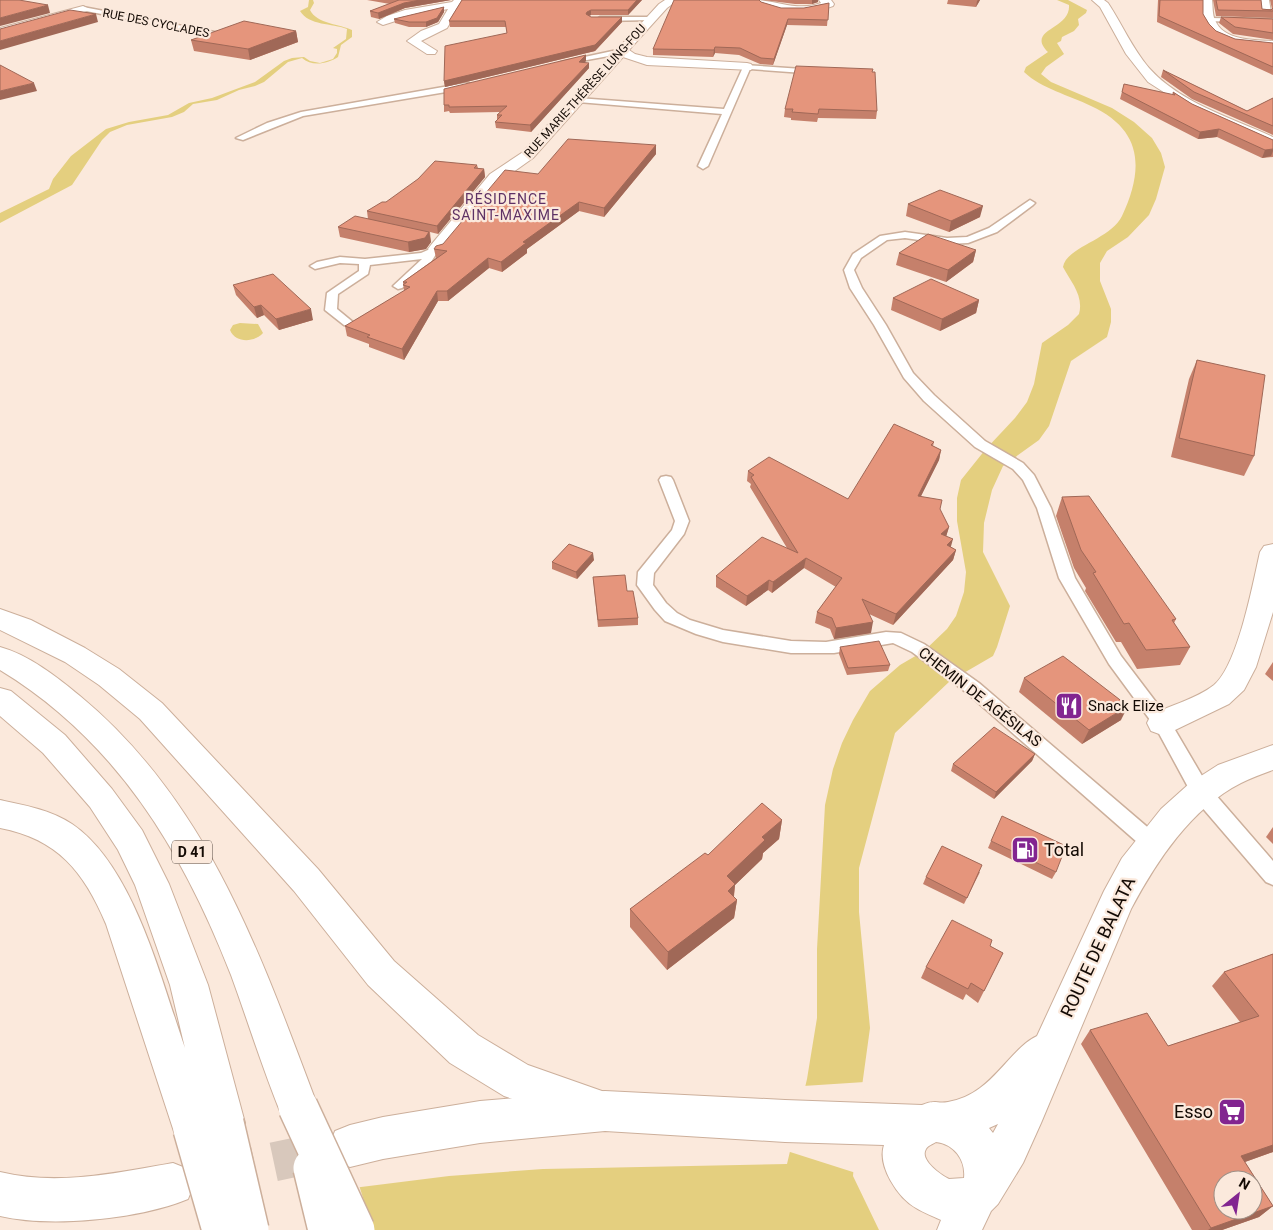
<svg xmlns="http://www.w3.org/2000/svg" width="1273" height="1230" font-family="Roboto,sans-serif">
	<style>
		.water { fill: #e4cf7f }
		.pier { fill: #fbe9dc }
		.lines { fill: none; stroke-linecap: round; stroke-linejoin: round }
		.secondary-tunnel { stroke: #d8c8bc; stroke-width: 39; stroke-dasharray: 39 19; stroke-linecap: butt }
		.lane-casing { stroke: #ccaf9b; stroke-width: 3 }
		.street-casing { stroke: #ccaf9b; stroke-width: 2 }
		.secondary-casing { stroke: #ccaf9b; stroke-width: 2 }
		.highway-casing { stroke: #ccaf9b; stroke-width: 2 }
		.lane { fill: #fff; fill-rule: evenodd }
		.street { fill: #fff; fill-rule: evenodd }
		.secondary { fill: #fff; fill-rule: evenodd }
		.highway { fill: #fff; fill-rule: evenodd }
		.highway-bridge-casing { stroke: #ccaf9b; stroke-width: 42; stroke-linecap: butt }
		.highway-bridge { stroke: #fff; stroke-width: 39 }
		.wall { fill: #c5806b }
		.shaded-wall { fill: #a06857 }
		.building { fill: #e5957c; stroke: #a06857; fill-rule: evenodd }
		.labels { text-anchor: middle; stroke-width: 4.5; stroke-linejoin: round; paint-order: stroke }
		.far-street-label { font-size: 12px; fill: #130a04; stroke: #fbe9dc }
		.far-neighbourhood-label { font-size: 14px; letter-spacing: 1px; fill: #5e3165; stroke: #fbe9dc }
		.shield { fill: #fbe9dc; stroke: #594d45; stroke-width: 1 }
		.shield-label { font-size: 14px; font-weight: bold; fill: #130a04 }
		.street-label { font-size: 15px; fill: #130a04; stroke: #fbe9dc }
		.poi-label { font-size: 15px; fill: #130a04; stroke: #fbe9dc; text-anchor: start }
		.near-poi-label { font-size: 18px; fill: #130a04; stroke: #fbe9dc; text-anchor: start }
		.near-street-label { font-size: 18px; fill: #130a04; stroke: #fbe9dc }
	</style>
	<rect width="100%" height="100%" fill="#fbe9dc"/>
	<g class="water">
		<path d="M309,0H313L314,3L310,10C317,24 340,24 352,30V37L341,45L338,57C327,64 312,67 302,58L288,62L264,82L255,86L239,90L217,100L193,104L184,112L172,117L127,125L110,132L102,140L72,185L0,223V213L49,189L53,179L71,156L106,129L129,122L168,115L189,103L212,98L255,82L284,61L292,58L304,57L310,61L320,63L333,59L337,53V49L333,48L346,39L347,29C332,23 309,26 300,11L308,7Z"/>
		<path d="M1057,0H1068L1087,10L1086,13L1078,19L1079,25L1074,31L1062,37L1061,41L1057,43L1064,54L1046,67L1041,74L1051,82L1112,108L1134,122L1152,138L1161,153L1165,167L1156,199L1149,215L1128,237L1107,251L1100,263V281L1111,309V322L1107,337L1071,361L1049,426L1039,440L1003,466L992,490L984,523L983,552L1010,606L997,647L993,656L950,681L895,733L859,868V912L870,1028L859,1108L853,1176L879,1230H219L353,1188L449,1176L543,1169L787,1164L807,1079L817,1018V949L825,805L833,769L842,743L853,720L870,691L900,665L924,651L947,629L956,616L964,592L966,572L957,521V498L961,480L985,450L1015,418L1027,402L1034,384L1042,343L1068,325L1079,314C1084,296 1071,282 1063,267C1066,247 1110,240 1122,216C1144,169 1143,130 1091,106C1069,95 1042,89 1024,72L1026,67L1048,52C1025,29 1071,30 1069,5Z"/>
		<path d="M240,323L258,324L263,333C254,343 235,343 230,330L233,325Z"/>
	</g>
	<g class="pier">
		<path d="M865,1082L856,1173L787,1151L803,1086Z"/>
		<path d="M359,1185L373,1230H217L218,1228L286,1202Z"/>
	</g>
	<g class="lines">
		<path class="secondary-tunnel" d="M217,1174L334,1149"/>
		<g class="lane-casing">
			<g id="lane">
				<path d="M83,7L225,34L228,36L225,38L81,10L80,9Z"/>
				<path d="M651,17L654,19L653,20L600,21L597,19L600,17Z"/>
				<path d="M1209,18L1273,19V23L1207,21L1206,20Z"/>
				<path d="M622,49L626,51L625,53L565,64L561,62Z"/>
				<path d="M744,65L817,70L821,72L817,74L750,69L708,166L703,169L698,166L722,114L578,102L574,100L578,98L724,109Z"/>
				<path d="M466,83H469V87L446,92L303,116L243,140L236,138L267,123L301,112Z"/>
				<path d="M1030,200L1035,203L1033,205L997,232L968,243L947,244L905,238L887,240L861,258L854,270L862,288L886,325L913,373L934,395L985,441L1023,463L1034,475L1051,508L1075,578L1121,656L1168,718L1208,786L1273,861V885L1266,882L1194,798L1156,728L1109,664L1059,578L1037,508L1023,480L1013,469L975,447L924,401L904,378L874,325L850,288L844,270L853,254L880,236L905,232L947,238L967,237L989,228Z"/>
				<path d="M437,246L442,249L436,254L428,267L402,288L398,289L393,286L422,259L370,265L368,274L338,294L337,309L354,323L348,326L344,325L325,310L327,293L359,271V264L340,263L315,269L310,266L317,262L340,257L365,259L421,253Z"/>
				<path d="M666,476L671,477L673,480L689,521L684,534L654,573L653,585L666,603L677,613L690,620L723,630L791,641L826,642L886,632L901,633L924,644L979,683L1159,837L1162,843L1159,849L1152,851L1145,849L967,693L912,652L893,643L834,653H791L723,642L696,634L665,621L655,610L637,585L638,572L672,530L675,521L659,480L661,477Z"/>
			</g>
		</g>
		<g class="street-casing">
			<g id="street">
				<path d="M454,0H464L447,28L421,41L437,51L435,54H427L407,41L421,31L439,24L448,9L411,16L383,25L377,22L387,16L405,10L452,2Z"/>
				<path d="M665,0H678L667,8L629,50L635,54L647,57L747,63L751,64L753,67L751,70L647,65L623,57L533,158L502,180L443,253L437,254L431,253L428,249L431,245L490,174L523,152L659,4Z"/>
				<path d="M754,0C777,0 797,12 821,3L819,0H831L834,4L833,6C811,14 771,18 754,0Z"/>
				<path d="M1202,0H1212C1213,6 1212,14 1215,20C1223,41 1255,40 1273,41V49C1249,47 1213,47 1203,20C1201,14 1202,6 1202,0Z"/>
				<path d="M1259,0H1269L1271,12L1269,14H1261Z"/>
				<path d="M83,6L89,9L87,11L0,36V28Z"/>
				<path d="M1273,544V612L1256,667L1244,690L1229,704L1173,731L1162,735L1151,731L1147,723L1151,715C1171,705 1196,699 1214,685C1238,665 1253,583 1260,552L1264,546Z"/>
			</g>
		</g>
		<g class="secondary-casing">
			<g id="secondary">
				<path d="M1092,0H1104L1108,3C1122,24 1132,48 1149,68C1180,103 1232,118 1273,137V147L1190,109L1148,82L1126,54L1100,7Z"/>
				<path d="M1273,745V770C1262,774 1251,778 1241,783C1191,808 1156,862 1131,909L1041,1123L1023,1163L998,1204L991,1211L982,1230H937L941,1220C933,1216 924,1213 916,1208C898,1198 877,1166 884,1145L785,1142L605,1131L480,1143L383,1159L350,1167L335,1161L329,1146L335,1131L350,1125L383,1117L480,1101L605,1091L785,1100L922,1105C936,1099 936,1104 948,1102C959,1100 971,1095 980,1088C1000,1074 1017,1045 1037,1036L1104,891L1122,858L1161,809L1190,783L1218,765ZM998,1124L993,1133L989,1128ZM936,1142C954,1144 966,1160 964,1178L949,1179C941,1175 919,1160 926,1149C927,1146 933,1144 936,1142Z"/>
				<path d="M173,1163L188,1169L194,1184L188,1199C140,1219 51,1228 0,1216V1172C57,1186 116,1173 173,1163Z"/>
			</g>
		</g>
		<g class="highway-casing">
			<g id="highway">
				<path d="M0,609L31,620L85,648L119,669L162,703L318,869L394,961L478,1035L528,1065L619,1097L625,1111L619,1125L605,1131L504,1096L450,1063L368,985L294,891L140,719L99,685L65,662L0,630Z"/>
				<path d="M0,647C29,655 57,677 80,696C209,803 261,956 318,1107L312,1121L298,1127L284,1121C264,1074 249,1024 231,975C183,852 117,741 0,670Z"/>
				<path d="M0,688L11,691L65,735L112,789L142,830L169,884L208,985L245,1123L239,1138L224,1144L210,1138L208,1144L193,1150L178,1144L106,924C84,872 58,839 0,828V800C24,805 51,810 72,824C134,866 161,980 185,1048L170,985L135,885L118,850L90,807L43,753L0,716Z"/>
			</g>
		</g>
		<use href="#lane" class="lane"/>
		<use href="#street" class="street"/>
		<use href="#secondary" class="secondary"/>
		<use href="#highway" class="highway"/>
		<g class="highway-bridge-casing">
			<g id="highway-bridge">
				<path d="M298,1107L355,1230"/>
				<path d="M224,1123L249,1230"/>
				<path d="M193,1129L222,1230"/>
				<path d="M313,1168L328,1230"/>
			</g>
		</g>
		<use href="#highway-bridge" class="highway-bridge"/>
	</g>
	<g class="wall">
		<path d="M367,0H451L405,8L379,19L371,17L370,11L390,4Z"/>
		<path d="M462,0H642L628,15H591L589,16L591,17L622,22L595,51L445,87L444,81L507,33L506,27H450L449,21Z"/>
		<path d="M763,0H818V2L812,4H795Z"/>
		<path d="M948,0H980L976,7L947,4Z"/>
		<path d="M1158,0H1203V14L1209,24L1216,31L1235,39L1273,43V75L1157,22Z"/>
		<path d="M1213,0H1261L1262,9H1272L1270,0H1273V18L1216,16Z"/>
		<path d="M761,2L781,8H804L829,3L827,26L787,25L773,65L760,64L739,55L715,53L713,57L653,55V49Z"/>
		<path d="M444,7V12L438,22L426,27H409L395,23L394,19Z"/>
		<path d="M1221,17L1273,19V40L1233,34L1219,23Z"/>
		<path d="M296,31L298,42L250,60L194,51L191,40Z"/>
		<path d="M586,61L584,62L589,68L531,132L496,128L495,122L497,120V115L500,112L450,113L449,111L444,112V105Z"/>
		<path d="M1163,70L1247,111L1273,98V135L1192,99L1161,77Z"/>
		<path d="M872,72L877,111L876,119L818,118L817,122L791,120V118L784,117L785,109Z"/>
		<path d="M1124,84L1172,95L1173,92L1192,104L1273,140V157L1262,158L1217,137L1198,139L1120,99Z"/>
		<path d="M656,145V154L604,217L579,211L527,249V253L502,272L489,268L448,301H438L404,360L369,347V344L347,336L345,326L404,291L403,282L436,258L434,249L443,244L538,174Z"/>
		<path d="M477,165L478,168L484,169L485,177L438,234L430,232L431,242L426,249L409,252L340,237L338,227L368,219L367,211L386,202Z"/>
		<path d="M908,204L980,217L949,232L906,216Z"/>
		<path d="M976,250L973,262L946,282L896,265L899,253Z"/>
		<path d="M233,285L313,320L279,330L264,315L257,318L236,295Z"/>
		<path d="M893,298L979,300L976,313L940,331L891,310Z"/>
		<path d="M1197,360L1254,456L1244,476L1171,457L1189,379Z"/>
		<path d="M934,442L933,446L941,450L939,460L921,496L940,510L949,527L946,536L951,547L956,550L953,560L893,625L869,614L871,633L834,639L830,629L815,623L817,612L836,587L804,568L772,593L768,590L746,606L716,587V576L787,548L750,487L751,484L747,481L748,471L848,499Z"/>
		<path d="M1062,497L1176,619L1174,623L1190,647L1180,665L1137,669L1121,642H1116L1085,591L1086,588L1074,568L1056,516Z"/>
		<path d="M594,560L577,579L552,569V562Z"/>
		<path d="M593,577L627,591L638,618V625L598,627Z"/>
		<path d="M840,647L890,665L888,671L847,675L839,654Z"/>
		<path d="M1273,662V681L1265,674Z"/>
		<path d="M1024,678L1121,720L1082,744L1019,692Z"/>
		<path d="M1035,754L1032,761L994,799L951,771L953,764Z"/>
		<path d="M782,820L779,839L763,853L762,859L735,885L734,897L737,900L734,918L667,970L630,927V909L708,855Z"/>
		<path d="M1273,827V844L1266,837Z"/>
		<path d="M991,841L1056,872L1052,879L988,848Z"/>
		<path d="M980,872L964,904L923,884L926,877Z"/>
		<path d="M990,946L1003,953L978,1003L966,994L963,1000L921,978L926,967Z"/>
		<path d="M1273,954V1152L1245,1162L1273,1206L1259,1217L1222,1230H1192L1081,1044L1090,1030L1168,1046L1240,1022L1212,986L1224,972Z"/>
	</g>
	<g class="shaded-wall">
		<path d="M420,0H451L405,8L379,19L378,13L404,3Z"/>
		<path d="M637,0H642L628,15V10Z"/>
		<path d="M812,0H818V2L812,4Z"/>
		<path d="M978,0H980L976,7L977,1Z"/>
		<path d="M48,5L50,13L0,26V18Z"/>
		<path d="M444,7V12L438,22L426,27V22Z"/>
		<path d="M591,10V15L587,17L586,14L587,12Z"/>
		<path d="M96,14L98,22L0,50V41Z"/>
		<path d="M622,17V22L595,51L445,87L444,81Z"/>
		<path d="M788,19L787,25L773,65L774,59Z"/>
		<path d="M296,31L298,42L250,60L248,49Z"/>
		<path d="M715,47V53L713,57L714,50Z"/>
		<path d="M586,55V61L579,68V62Z"/>
		<path d="M589,63V68L531,132L530,125Z"/>
		<path d="M34,83L37,91L0,100V91Z"/>
		<path d="M1219,129L1217,137L1198,139L1200,132Z"/>
		<path d="M656,145V154L604,217V208Z"/>
		<path d="M1273,149V151L1271,156L1262,158L1265,150Z"/>
		<path d="M484,169L485,177L438,234L437,226Z"/>
		<path d="M579,202V211L527,249V253L502,272L501,262L523,242Z"/>
		<path d="M983,206L980,217L949,232L951,221Z"/>
		<path d="M429,232L431,242L426,249L409,252L408,242Z"/>
		<path d="M976,250L973,262L946,282L948,270Z"/>
		<path d="M488,258L489,268L448,301L447,291Z"/>
		<path d="M437,291L438,301L404,360L402,349Z"/>
		<path d="M979,300L976,313L940,331L942,319Z"/>
		<path d="M261,305L264,315L257,318L254,307Z"/>
		<path d="M311,309L313,320L279,330L276,319Z"/>
		<path d="M941,450L939,460L916,506L918,496Z"/>
		<path d="M949,527L946,537L941,534Z"/>
		<path d="M953,539L950,550L947,545Z"/>
		<path d="M956,550L953,560L893,625L896,614Z"/>
		<path d="M593,553L594,560L577,579L576,572Z"/>
		<path d="M806,558L804,568L772,593L773,582Z"/>
		<path d="M769,580L768,590L746,606L747,596Z"/>
		<path d="M873,622L871,633L834,639L836,628Z"/>
		<path d="M1128,706L1121,720L1082,744L1089,730Z"/>
		<path d="M1035,754L1032,761L994,799L996,792Z"/>
		<path d="M782,820L779,839L763,853L762,859L735,885L733,902L737,900L734,918L667,970L668,952L727,876L762,837Z"/>
		<path d="M1273,1145V1152L1228,1168L1241,1156Z"/>
		<path d="M1273,1206L1259,1217L1222,1230H1208L1211,1228Z"/>
	</g>
	<g class="building">
		<path d="M0,0H19L48,5L0,18Z"/>
		<path d="M399,0H420L404,3L378,13L370,11Z"/>
		<path d="M462,0H637L628,10H591L587,12L586,14L591,17H622L595,45L444,81L445,46L507,33L505,21H449Z"/>
		<path d="M674,0H759L761,2L781,8H804L829,3L828,20L788,19L774,59L761,58L740,48L715,47L714,50L653,49Z"/>
		<path d="M1160,0H1203V14L1209,24L1216,31L1235,39L1273,43V67L1159,16Z"/>
		<path d="M1216,0H1261L1262,9L1271,10L1273,8V11L1218,10Z"/>
		<path d="M444,7L437,18L426,22H409L394,19Z"/>
		<path d="M70,10L96,14L0,41V29Z"/>
		<path d="M1221,17L1273,19V33L1235,27Z"/>
		<path d="M244,21L296,31L248,49L191,40Z"/>
		<path d="M586,55L579,62L589,63L530,125L495,122L502,115H497L507,106L449,107V105H444V89Z"/>
		<path d="M0,65L34,83L0,91Z"/>
		<path d="M796,66L873,69L872,72H875L877,111L819,109L818,114L792,112L793,109H785Z"/>
		<path d="M1163,70L1247,111L1273,98V126L1194,92Z"/>
		<path d="M1124,84L1175,95L1173,92L1192,104L1273,140V149L1265,150L1219,129L1200,132L1122,92Z"/>
		<path d="M568,139L656,145L604,208L579,202L523,242L526,243L501,262L488,258L447,291H437L402,349L367,337L370,335L345,326L410,287L403,285L407,282H403L447,251L434,249L436,246L443,244L505,170L538,174Z"/>
		<path d="M435,161L477,165L474,168L484,169L437,226L367,211L382,202H386L418,179Z"/>
		<path d="M940,190L983,206L951,221L908,204Z"/>
		<path d="M355,216L429,232L425,238L408,242L338,227Z"/>
		<path d="M928,234L976,250L948,270L899,253Z"/>
		<path d="M273,274L311,309L276,319L261,305L254,307L233,285Z"/>
		<path d="M931,279L979,300L942,319L893,298Z"/>
		<path d="M1197,360L1265,375L1254,456L1179,438Z"/>
		<path d="M894,424L934,442L931,445L941,450L918,496L942,500L940,509L949,527L941,534L953,539L947,545L956,550L896,614L862,599L873,622L836,628L832,618L817,612L842,578L806,558L773,582L769,580L747,596L716,576L762,537L798,553L751,477L754,475L748,471L769,457L848,499Z"/>
		<path d="M1089,496L1176,619L1172,620L1190,647L1146,650L1129,623L1124,624L1093,573L1096,572L1081,550L1062,497Z"/>
		<path d="M569,544L593,553L576,572L552,562Z"/>
		<path d="M625,575L627,591H633L638,618L598,620L593,577Z"/>
		<path d="M879,641L890,665L848,668L840,647Z"/>
		<path d="M1063,656L1128,706L1089,730L1024,678Z"/>
		<path d="M994,727L1035,754L996,792L953,764Z"/>
		<path d="M762,803L782,820L762,837L765,840L727,876L735,884L728,891L737,900L668,952L630,909L705,853L708,855Z"/>
		<path d="M1002,816L1066,846L1056,872L991,841Z"/>
		<path d="M942,846L982,865L967,898L926,877Z"/>
		<path d="M952,920L992,940L990,946L1003,953L984,991L971,983L968,989L926,967Z"/>
		<path d="M1273,954V1145L1241,1156L1273,1206L1211,1228L1090,1030L1147,1013L1168,1046L1259,1016L1224,972ZM1223,1180H1253V1210H1223Z"/>
	</g>
	<defs>
		<g id="restaurant-square" transform="scale(1.4375)"><rect x="-9" y="-9" width="18" height="18" rx="4" fill="#822590" stroke="#fbe9dc"/><path d="M-5-6h1v4h1v-4h1v4h1v-4h1v5L-1.5 .5V6h-2V.5L-5-1ZM5-6V6H3V1.5H1.5Q1.5-4 5-6Z" fill="#fff"/></g>
		<g id="fuel-square" transform="scale(1.4375)"><rect x="-9" y="-9" width="18" height="18" rx="4" fill="#822590" stroke="#fbe9dc"/><path d="M-5.5-6h7V0h2V4h1.3V-2.5L3-4.5l.8-.8L6-3V5H2.5V1h-1V6h-7ZM-4.2-4.7v3.2H.2V-4.7Z" fill="#fff"/></g>
		<g id="supermarket-square" transform="scale(1.4375)"><rect x="-9" y="-9" width="18" height="18" rx="4" fill="#822590" stroke="#fbe9dc"/><path d="M-6-5.5h2.5l.6 2H6L4.5 2H-2.5L-4.4-4H-6ZM-1.5 3.2a1.3 1.3 0 1 0 .1 0ZM3 3.2a1.3 1.3 0 1 0 .1 0Z" fill="#fff"/></g>
	</defs>
	<g fill-rule="evenodd">
		<use href="#restaurant-square" x="1069" y="706"/>
		<use href="#fuel-square" x="1025" y="850"/>
		<use href="#supermarket-square" x="1232" y="1112"/>
	</g>
	<g class="labels">
		<g class="far-street-label">
			<text transform="translate(156 23) rotate(11)" y="4">RUE DES CYCLADES</text>
			<text transform="translate(585 91) rotate(-48)" y="4">RUE MARIE-THÉRÈSE LUNG-FOU</text>
		</g>
		<g class="far-neighbourhood-label">
			<text x="506" y="204">RÉSIDENCE<tspan x="506" dy="16">SAINT-MAXIME</tspan></text>
		</g>
		<rect class="shield" x="172" y="840.5" width="40" height="23" rx="4"/>
		<g class="shield-label">
			<text x="192" y="857">D 41</text>
		</g>
		<g class="street-label">
			<text transform="translate(980 697) rotate(38)" y="5">CHEMIN DE AGÉSILAS</text>
		</g>
		<g class="poi-label">
			<text x="1088" y="711">Snack Elize</text>
		</g>
		<g class="near-poi-label">
			<text x="1044" y="856">Total</text>
			<text x="1213" y="1118" text-anchor="end">Esso</text>
		</g>
		<g class="near-street-label">
			<text transform="translate(1098 947) rotate(-65)" y="6">ROUTE DE BALATA</text>
		</g>
	</g>
	<g transform="translate(1238 1195) rotate(30)"><circle r="24" fill="#fbe9dc" stroke="#9e9086"/>
	<path d="M0-4L9 19L0 12L-9 19Z" fill="#822590"/>
	<text y="-8" font-size="14" font-weight="bold" text-anchor="middle" fill="#130a04">N</text>
	</g>
</svg>
